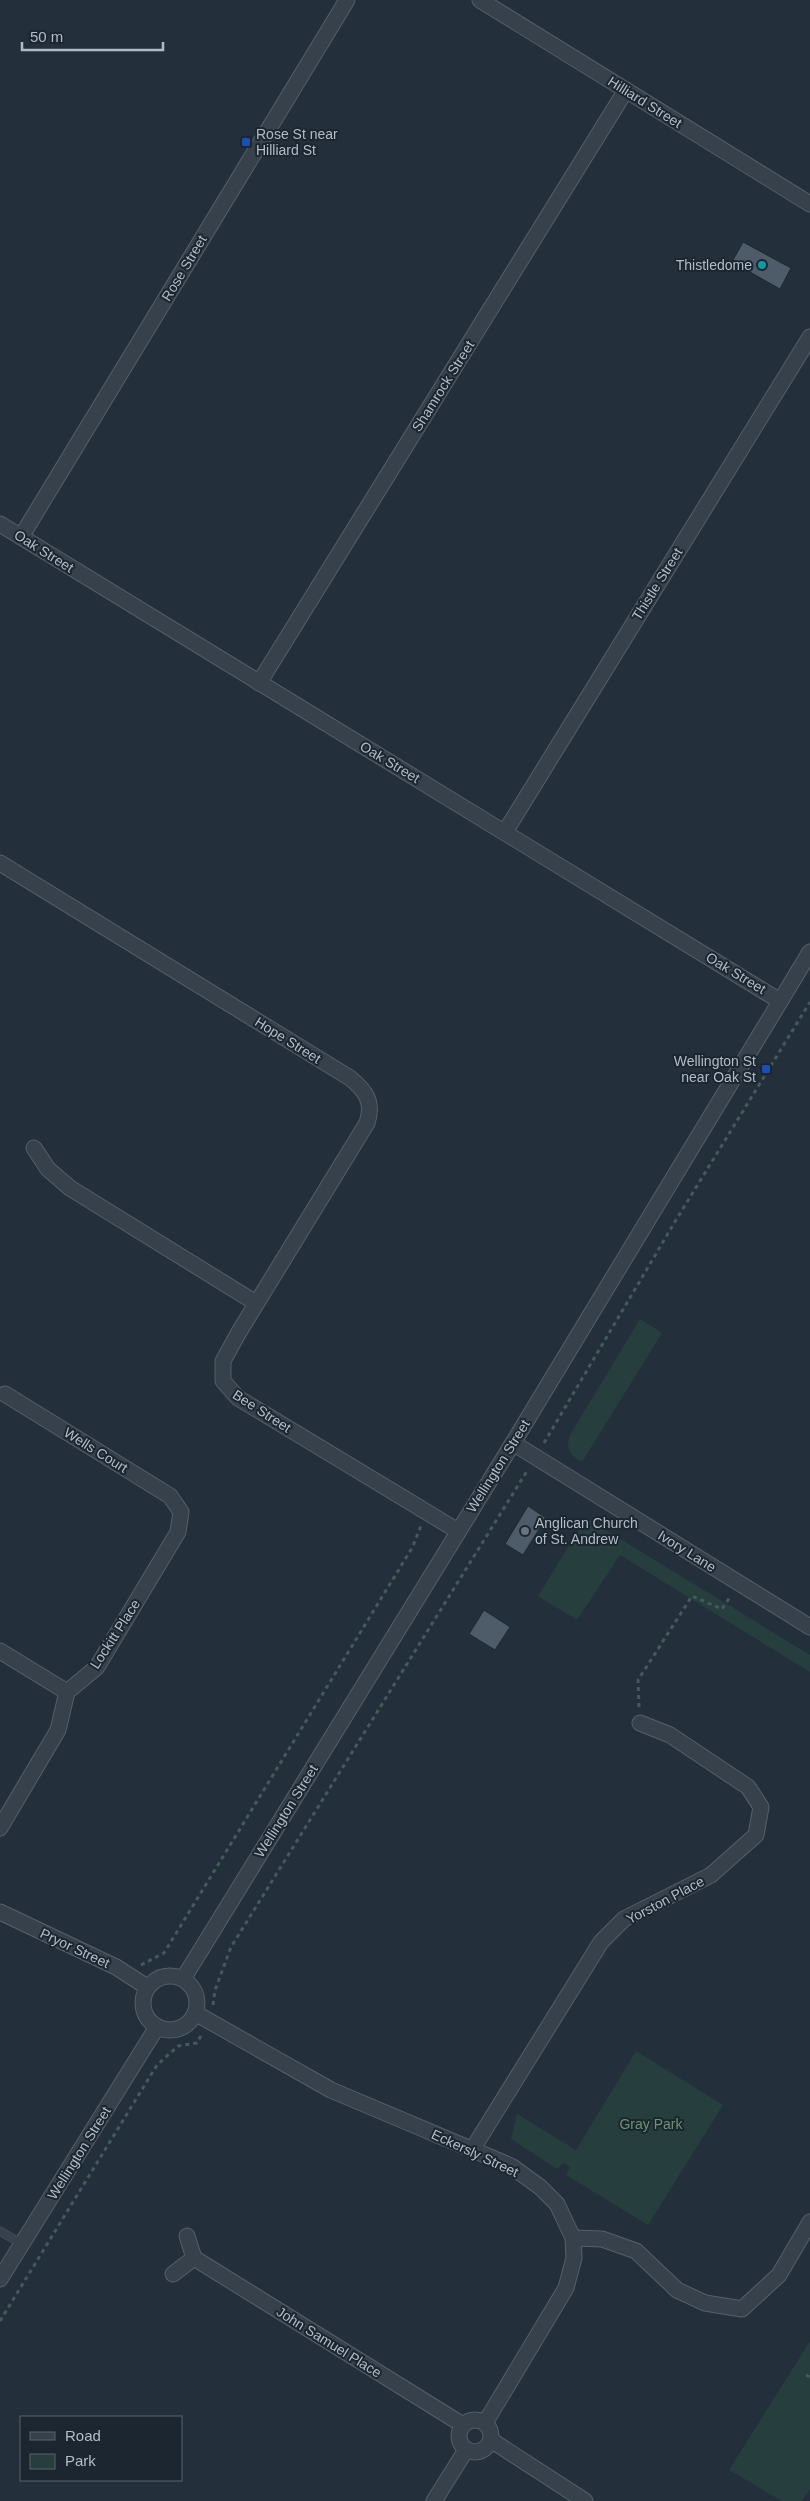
<svg xmlns="http://www.w3.org/2000/svg" width="810" height="2501" font-family="Arial,sans-serif">
	<style>
		.green { fill: #263e3d }
		.building { fill: #4e5b68; stroke: #1e2832 }
		.lines { fill: none; stroke-linecap: round; stroke-linejoin: round }
		.service-casing { stroke: #555f69; stroke-width: 9 }
		.minor-casing { stroke: #555f69; stroke-width: 17 }
		.path { stroke: #455a5a; stroke-width: 3; stroke-dasharray: 4 4; stroke-linecap: butt }
		.service { stroke: #37414b; stroke-width: 8 }
		.minor { stroke: #37414b; stroke-width: 15 }
		.transit-dot { fill: #1a4fb4; stroke: #1c2630; stroke-width: 2 }
		.culture-dot { fill: #0f9aa8; stroke: #1c2630; stroke-width: 2 }
		.worship-dot { fill: #6b7280; stroke: #1c2630; stroke-width: 2 }
		.labels { text-anchor: middle; stroke-width: 4; stroke-linejoin: round; paint-order: stroke }
		.street-label { font-size: 14px; fill: #b2bcc7; stroke: #1c2630 }
		.poi-label { font-size: 14px; fill: #b2bcc7; stroke: #1c2630; text-anchor: start }
		.park-label { font-size: 14px; fill: #6a976f; stroke: #1c2630 }
	</style>
	<rect width="100%" height="100%" fill="#23303b"/>
	<g class="green">
		<path d="M640,1319L662,1333L582,1462C570,1456 565,1448 570,1435Z"/>
		<path d="M586,1518L810,1655V1672L620,1555L577,1620L538,1596Z"/>
		<path d="M636,2051L723,2105L648,2225L566,2175L570,2167L563,2163L557,2169L511,2139L517,2114L576,2150Z"/>
		<path d="M810,2341V2489L802,2501H782L729,2470Z"/>
	</g>
	<g class="building">
		<path d="M743,242L791,268L780,289L732,262Z"/>
		<path d="M528,1506L546,1518L523,1555L505,1544Z"/>
		<path d="M484,1610L510,1627L495,1650L469,1634Z"/>
	</g>
	<g class="lines">
		<g class="service-casing">
			<path id="service" d="M0,2231L22,2244"/>
		</g>
		<g class="minor-casing">
			<g id="minor">
				<path d="M480,0L810,204"/>
				<path d="M0,524L780,1001"/>
				<path d="M21,537L347,0"/>
				<path d="M259,683L626,90"/>
				<path d="M505,832L810,337"/>
				<path d="M0,863L350,1078C366,1091 374,1102 367,1123L239,1332L223,1361V1381L238,1398L458,1531"/>
				<path d="M34,1148L48,1169L70,1188L256,1303"/>
				<path d="M513,1443L810,1627"/>
				<path d="M0,1651L67,1692"/>
				<path d="M0,1828L58,1730L67,1692L97,1667L178,1532L181,1512L170,1496L5,1394"/>
				<path d="M0,1912L116,1967L147,1987"/>
				<circle cx="170" cy="2003" r="27"/>
				<path d="M183,1979L513,1443L810,952"/>
				<path d="M195,2013L331,2090L511,2166L540,2187L557,2204L573,2238L574,2258L566,2288L485,2423"/>
				<path d="M472,2150L601,1942L624,1919L711,1875L756,1835L761,1807L748,1787L670,1735L640,1723"/>
				<path d="M573,2238L602,2239L636,2251L677,2290L705,2303L742,2309L779,2275L810,2222"/>
				<path d="M194,2258L463,2425"/>
				<path d="M173,2274L194,2258L187,2236"/>
				<path d="M0,2279L157,2027"/>
				<circle cx="475" cy="2436" r="16"/>
				<path d="M491,2440L585,2501"/>
				<path d="M434,2501L466,2450"/>
			</g>
		</g>
		<g class="path">
			<path d="M544,1443L676,1220L810,1002"/>
			<path d="M639,1707L638,1680L692,1596L722,1609L730,1597"/>
			<path d="M141,1965L164,1953L412,1548L421,1526"/>
			<path d="M213,2005L215,1990L231,1947L527,1471"/>
			<path d="M0,2321L157,2065L178,2046L197,2043L202,2034"/>
			<path d="M806,2375L810,2377"/>
		</g>
		<use href="#service" class="service"/>
		<use href="#minor" class="minor"/>
	</g>
	<g class="transit-dot">
		<rect x="241" y="137" width="10" height="10" rx="2.5"/>
		<rect x="761" y="1064" width="10" height="10" rx="2.5"/>
	</g>
	<circle class="culture-dot" cx="762" cy="265" r="5"/>
	<circle class="worship-dot" cx="525" cy="1531" r="5"/>
	<g class="labels">
		<g class="street-label">
			<text transform="translate(645 102) rotate(32)" y="5">Hilliard Street</text>
			<text transform="translate(184 268) rotate(-59)" y="5">Rose Street</text>
			<text transform="translate(443 386) rotate(-58)" y="5">Shamrock Street</text>
			<text transform="translate(44 551) rotate(32)" y="5">Oak Street</text>
			<text transform="translate(657 584) rotate(-58)" y="5">Thistle Street</text>
			<text transform="translate(390 762) rotate(31)" y="5">Oak Street</text>
			<text transform="translate(736 973) rotate(31)" y="5">Oak Street</text>
			<text transform="translate(288 1040) rotate(32)" y="5">Hope Street</text>
			<text transform="translate(262 1411) rotate(33)" y="5">Bee Street</text>
			<text transform="translate(96 1450) rotate(32)" y="5">Wells Court</text>
			<text transform="translate(498 1466) rotate(-58)" y="5">Wellington Street</text>
			<text transform="translate(687 1551) rotate(32)" y="5">Ivory Lane</text>
			<text transform="translate(115 1634) rotate(-57)" y="5">Lockitt Place</text>
			<text transform="translate(286 1811) rotate(-58)" y="5">Wellington Street</text>
			<text transform="translate(665 1900) rotate(-28)" y="5">Yorston Place</text>
			<text transform="translate(75 1948) rotate(25)" y="5">Pryor Street</text>
			<text transform="translate(79 2153) rotate(-58)" y="5">Wellington Street</text>
			<text transform="translate(475 2153) rotate(25)" y="5">Eckersly Street</text>
			<text transform="translate(329 2342) rotate(32)" y="5">John Samuel Place</text>
		</g>
		<g class="poi-label">
			<text x="256" y="139">Rose St near<tspan x="256" dy="16">Hilliard St</tspan></text>
			<text x="752" y="270" text-anchor="end">Thistledome</text>
			<text x="756" y="1066" text-anchor="end">Wellington St<tspan x="756" dy="16">near Oak St</tspan></text>
			<text x="535" y="1528">Anglican Church<tspan x="535" dy="16">of St. Andrew</tspan></text>
		</g>
		<g class="park-label">
			<text x="651" y="2129">Gray Park</text>
		</g>
	</g>
	<rect x="20" y="2416" width="162" height="65" fill="#1c2630" stroke="#58626c"/>
	<rect x="30" y="2432" width="25" height="8" fill="#37414b" stroke="#58626c"/>
	<text x="65" y="2441" font-size="15" fill="#b2bcc7">Road</text>
	<rect x="30" y="2454" width="25" height="15" fill="#263e3d" stroke="#58626c"/>
	<text x="65" y="2466" font-size="15" fill="#b2bcc7">Park</text>
	<path d="M22 42v8h141v-8" fill="none" stroke="#b2bcc7" stroke-width="2.5"/>
	<text x="30" y="42" font-size="15" fill="#b2bcc7" stroke="#1c2630" stroke-width="4" paint-order="stroke">50 m</text>
</svg>
